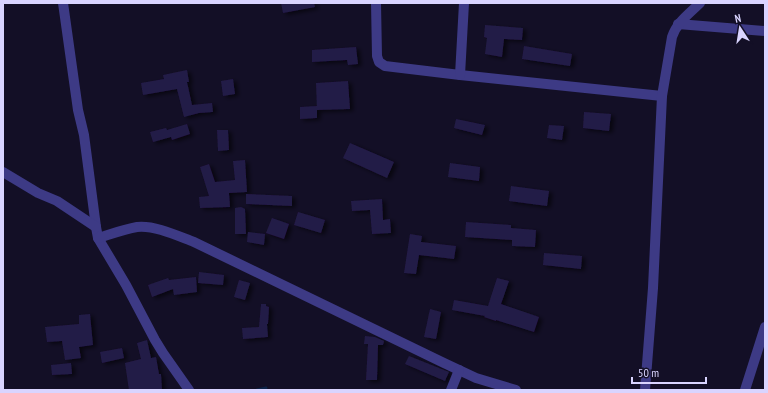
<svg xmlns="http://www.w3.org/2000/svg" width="768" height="393" font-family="'PT Sans Narrow',sans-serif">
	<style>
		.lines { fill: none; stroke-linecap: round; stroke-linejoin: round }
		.stream { stroke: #0c2248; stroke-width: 3 }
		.building { fill: #241b47; filter: url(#shadow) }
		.minor { stroke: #3d3a85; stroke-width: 10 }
	</style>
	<defs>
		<filter id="shadow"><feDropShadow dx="3.5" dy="2" stdDeviation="2" flood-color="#0009"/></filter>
	</defs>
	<rect width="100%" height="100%" fill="#130f26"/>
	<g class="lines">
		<path class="stream" d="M257,390L266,388"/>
	</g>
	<g class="building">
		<path d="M281,3H314L315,7L283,13Z"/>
		<path d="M485,25L523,28L522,40L504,39L502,57L485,54L487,38L484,37Z"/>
		<path d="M524,46L572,54L570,66L522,59Z"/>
		<path d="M356,47L358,64L348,65L347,60L312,62V50Z"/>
		<path d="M187,70L189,82H187L192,105L212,103L213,112L199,113L184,117L177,89L143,95L141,83L164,79L163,75Z"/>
		<path d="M233,79L235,94L223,96L221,81Z"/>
		<path d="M348,81L350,109L317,110L316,83Z"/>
		<path d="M317,106V118L300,119V107Z"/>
		<path d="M584,112L611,114L609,131L583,128Z"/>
		<path d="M456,119L485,125L482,135L454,128Z"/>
		<path d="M187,124L190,134L172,140L171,137L153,142L150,132L166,128L167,130Z"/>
		<path d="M549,125L564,126L562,140L547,138Z"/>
		<path d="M217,130H228L229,150L218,151Z"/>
		<path d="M350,143L394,162L387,178L343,158Z"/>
		<path d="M245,160L247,192L229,193L230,207L200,208L199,197L209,196L200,167L209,164L215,182L235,180L233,161Z"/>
		<path d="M450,163L480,167L479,181L448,177Z"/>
		<path d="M511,186L549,191L547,206L509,201Z"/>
		<path d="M246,194L292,196V206L246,204Z"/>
		<path d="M382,199L383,220L390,219L391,233L372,234L370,210L352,211L351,201Z"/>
		<path d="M241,207L245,209L246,234H235V208Z"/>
		<path d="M298,212L325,220L321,233L294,225Z"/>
		<path d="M272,218L289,224L284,239L266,233Z"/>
		<path d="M466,222L511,225V228L536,230L535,247L512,246V240L465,237Z"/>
		<path d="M248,232L265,234L264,245L247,242Z"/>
		<path d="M410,234L422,236L421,242L456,246L454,259L419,255L416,274L404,273Z"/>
		<path d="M544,253L582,256L581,269L543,265Z"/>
		<path d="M199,272L224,275L223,285L198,283Z"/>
		<path d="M196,277L197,292L174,295L173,289L152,297L148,285L168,278L169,280Z"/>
		<path d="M497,278L509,281L501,304L539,317L534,332L496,320V321L484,317L485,316L452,310L454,300L488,306Z"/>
		<path d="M239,280L250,283L245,300L234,297Z"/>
		<path d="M261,304H266V306L269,307L268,324H267L268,337L243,339L242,328L259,327Z"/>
		<path d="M430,309L441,312L436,339L424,337Z"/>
		<path d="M90,314L93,345L79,347L81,358L65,360L62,341L47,342L45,327L79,324V315Z"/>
		<path d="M365,336L375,337L384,341L383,345H378L377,380H366L368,344H364Z"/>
		<path d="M147,340L151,358L156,357L159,374H161L162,390H129L125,363L141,359L137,343Z"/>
		<path d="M122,348L124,358L102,363L100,352Z"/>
		<path d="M409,356L449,372L445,381L405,364Z"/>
		<path d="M71,363L72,374L52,375L51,365Z"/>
	</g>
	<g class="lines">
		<g class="minor">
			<path d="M63,3L78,110L84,135L96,227L98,238L126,285L155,340L163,353L189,390"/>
			<path d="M376,3L377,56L379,62L385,66L460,75L662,96"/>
			<path d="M678,24L765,31"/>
			<path d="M460,75L464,3"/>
			<path d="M3,172L38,193L57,201L96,227"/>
			<path d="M98,238C111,234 125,229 137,227C155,225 178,236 194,242L444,363L476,378L516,390"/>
			<path d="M451,390L459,370"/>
			<path d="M645,390L653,288L662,96L672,37C677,22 689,14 700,3"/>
			<path d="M745,390L765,327"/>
		</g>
	</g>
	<rect width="768" height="393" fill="none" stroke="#d9d4ff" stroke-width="8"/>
	<g transform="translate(740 28) rotate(348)" stroke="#130f26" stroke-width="3" paint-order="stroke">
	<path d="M0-3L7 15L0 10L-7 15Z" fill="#d9d4ff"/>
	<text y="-6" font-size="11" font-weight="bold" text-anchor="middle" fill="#d9d4ff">N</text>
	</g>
	<path d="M632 377v6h74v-6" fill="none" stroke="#d9d4ff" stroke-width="2"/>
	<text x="638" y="377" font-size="12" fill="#d9d4ff" stroke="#130f26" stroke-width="3" paint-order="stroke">50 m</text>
</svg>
